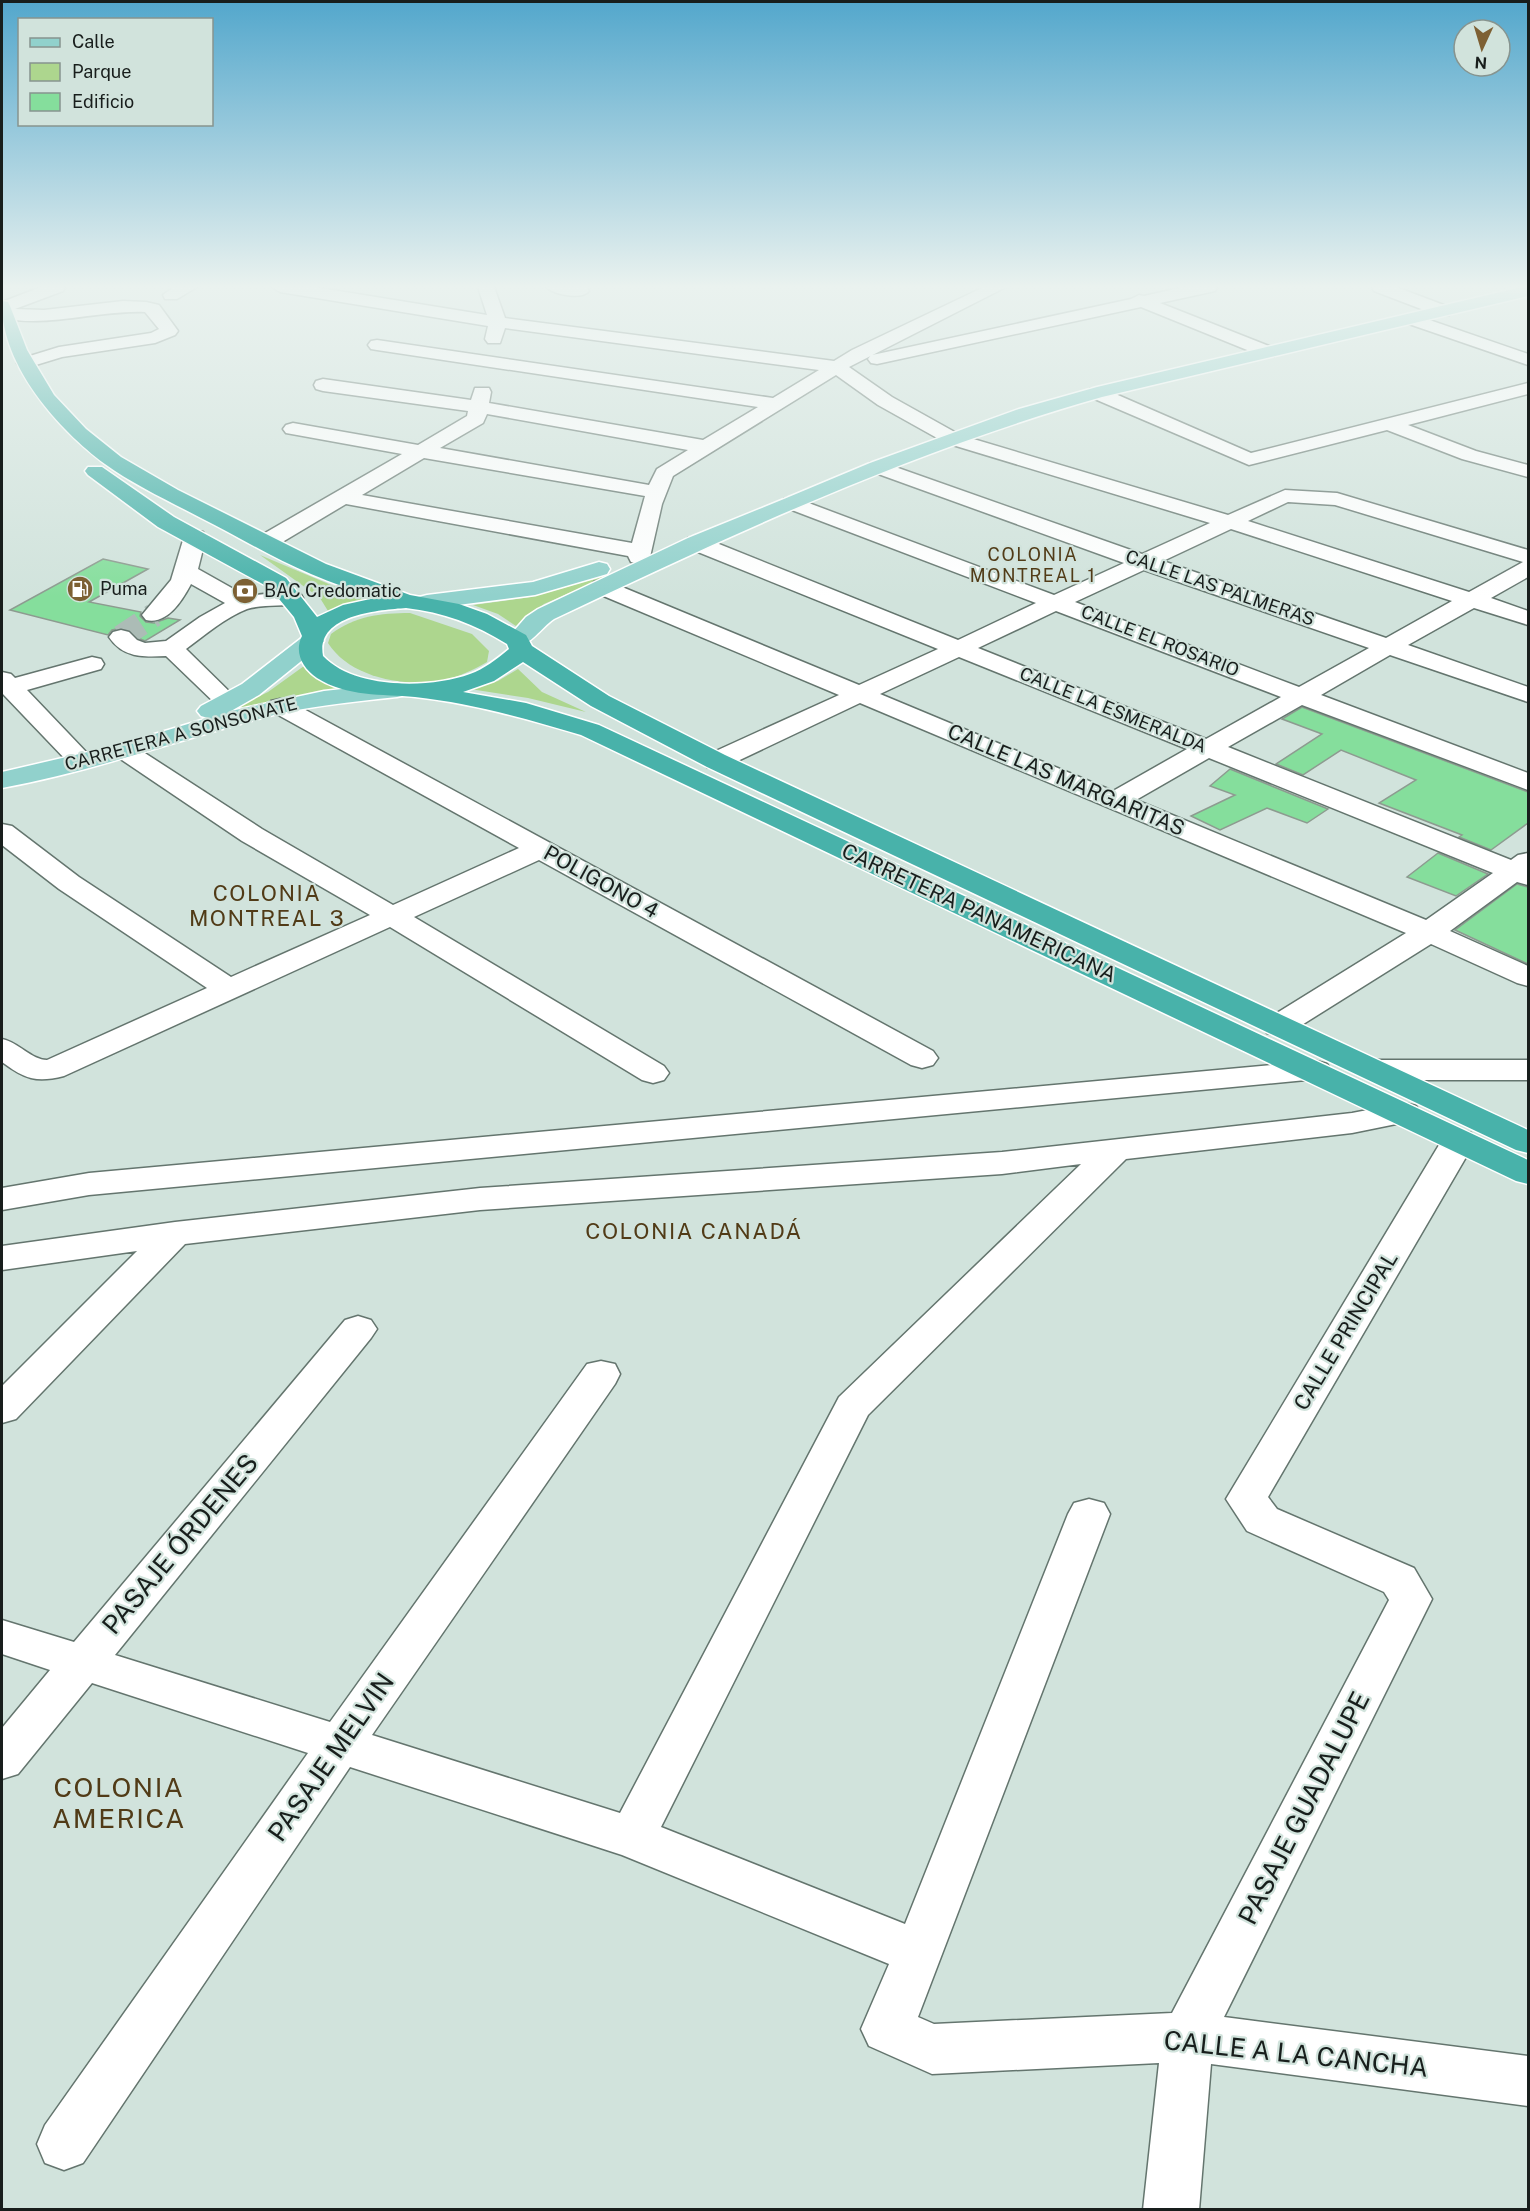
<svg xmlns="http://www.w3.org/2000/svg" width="1530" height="2211" font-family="'Public Sans',sans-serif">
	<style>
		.green { fill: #add68e }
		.building { fill: #85de9c; stroke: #8d9b90; stroke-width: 1.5 }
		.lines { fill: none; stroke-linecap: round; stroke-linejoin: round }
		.minor-tunnel { stroke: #acbcb6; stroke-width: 24; stroke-dasharray: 24 12; stroke-linecap: butt }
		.minor-casing { stroke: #64756e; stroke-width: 3 }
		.major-casing { stroke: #fff; stroke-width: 3 }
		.highway-casing { stroke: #fff; stroke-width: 3 }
		.minor { fill: #fff; fill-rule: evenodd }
		.major { fill: #91d1cc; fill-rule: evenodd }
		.highway { fill: #48b2aa; fill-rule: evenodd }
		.labels { text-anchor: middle; stroke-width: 4.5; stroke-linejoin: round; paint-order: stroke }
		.far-neighbourhood-label { font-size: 18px; letter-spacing: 1.5px; fill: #513b17; stroke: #d1e3dc }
		.far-street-label { font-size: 18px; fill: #181e1c; stroke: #d1e3dc }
		.far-poi-label { font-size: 18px; fill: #181e1c; stroke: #d1e3dc; text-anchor: start }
		.street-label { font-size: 21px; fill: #181e1c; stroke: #d1e3dc }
		.neighbourhood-label { font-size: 22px; letter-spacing: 1.5px; fill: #513b17; stroke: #d1e3dc }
		.near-street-label { font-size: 26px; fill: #181e1c; stroke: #d1e3dc }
		.near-neighbourhood-label { font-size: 27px; letter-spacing: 1.5px; fill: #513b17; stroke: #d1e3dc }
	</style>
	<rect width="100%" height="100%" fill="#d1e3dc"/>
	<g class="green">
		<path d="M260,555L343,590L373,598L328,611L320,598Z"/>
		<path d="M615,573L544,604L516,626L498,614L473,605L531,597Z"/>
		<path d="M410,613L472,634L489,651L487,662C473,670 460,676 445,680C406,688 350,678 328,643L331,634C355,616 380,613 410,613Z"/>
		<path d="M304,666L311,674L347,691L179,729L237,707L268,692Z"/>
		<path d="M518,669L542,692L586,712L528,698L470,689L498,681Z"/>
	</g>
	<g class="building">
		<path d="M103,559L148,569L89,602L141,612L140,616L146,622L154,623L168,618L180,620L145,641L138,638L130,630L122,628L112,630L108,635L10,610Z"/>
		<path d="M1302,707L1528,792V823L1491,850L1459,837L1462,835L1379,803L1416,780L1341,750L1303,775L1276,764L1322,734L1282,719Z"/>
		<path d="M1230,769L1328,809L1307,823L1267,808L1220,830L1191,816L1235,795L1210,786Z"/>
		<path d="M1438,853L1488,874L1456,896L1407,877Z"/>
		<path d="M1517,884L1528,887V964L1455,930Z"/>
	</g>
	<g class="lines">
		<path class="minor-tunnel" d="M121,637L154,615"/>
		<g class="minor-casing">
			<g id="minor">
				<path d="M41,287H65L63,291L15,309L44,310L123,301L146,302L159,305L178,331L175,335L155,343L62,357L26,368L20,367L17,363L20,359L59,347L151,333L159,329L145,312C98,310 48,328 2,318V302Z"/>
				<path d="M174,287H197L177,299H165L163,295Z"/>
				<path d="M272,287H314L487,315L478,287H494L505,318L834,361L852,350L984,287H1006L849,367L892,397L960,435L1228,515L1285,490L1337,493L1528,550V577L1491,598L1528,611V625L1474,608L1408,645L1528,687V702L1390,655L1321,695L1528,773V790L1302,705L1228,747L1511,860L1518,855L1528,853V885L1517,882L1450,931L1528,966V986L1517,983L1431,944L1289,1033L1278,1035L1267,1033L1262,1026L1267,1019L1406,933L860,703L725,767L716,769L707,767L703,761L707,755L839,695L594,592L591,587L594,582L602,580L610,582L859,685L938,649L688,548L685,543L688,538L696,536L704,538L958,640L1036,603L784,507L781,503L784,499L791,497L798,499L1054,595L1124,563L870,471L867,467L870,463H884L1142,554L1210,523L946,443L878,405L836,375L673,476L662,504L650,557L647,562L639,564L631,562L628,556L346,504L274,547L266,549L258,547L255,542L258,537L402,454L286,433L283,429L286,425L293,423L418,445L467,416L468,411L323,391L316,389L314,385L316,381L323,379L471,400L475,388H489L491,392L489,403L703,440L758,407L377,350L371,349L368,345L371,341L377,340L773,398L819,370L505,328L500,343H488L485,339L488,326L280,292ZM487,414L688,450L657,469L649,485L440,448L483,423ZM424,458L645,496L632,543L362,495ZM1288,502L1335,505L1523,562L1469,592L1248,521ZM1231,529L1452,601L1386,638L1163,561ZM1144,570L1369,648L1299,687L1075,602ZM1056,611L1281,697L1206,739L978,648ZM959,657L1187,749L1113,791L880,694ZM1209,758L1493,873L1426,920L1136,800Z"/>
				<path d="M546,287H587L589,291C582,300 554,295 546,287Z"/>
				<path d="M1184,287H1217L1215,291L1160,303L1274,348L1277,352L1274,356H1262L1141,307L877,364L871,363L868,359L871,355L877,354L1131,299L1139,295L1144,296Z"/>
				<path d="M1372,287H1396L1449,307L1452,311L1449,315H1437L1374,291Z"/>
				<path d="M1412,314L1528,354V365L1406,323L1403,319L1406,315Z"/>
				<path d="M1528,383V394L1408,425L1476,451L1528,465V477L1462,459L1387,430L1249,465L1090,397L1088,393L1090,389H1104L1251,453Z"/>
				<path d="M195,531L203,532L206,537L198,569L246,596L292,591L300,593L303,598L300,603C283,607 264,604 247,609C226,617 205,635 186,649L240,702L237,707L228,709L219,707L166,656C143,657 123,658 109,637L113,632L121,630L129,632L137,640L145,643L166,641L200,617L225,603L191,584C182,601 167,625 146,620L142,615L171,580L184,537L187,532Z"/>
				<path d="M92,657L101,659L104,664L101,669L27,690L89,755L85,761L76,763L67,761L2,693V672L11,674L15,678Z"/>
				<path d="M280,699L289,701L933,1051L938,1058L933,1065L922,1068L911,1065L539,860L414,917L664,1066L669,1073L664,1080L653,1083L642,1080L390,927L64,1076C36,1083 25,1079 2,1062V1039C18,1042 32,1060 47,1060L207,988L59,889L2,845V824L12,826L79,877L231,977L370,915L242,841L116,756L112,751L116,746L125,743L134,746L262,829L393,905L519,848L271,711L268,706L271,701Z"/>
				<path d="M1375,1060H1528V1080H1375L1364,1077L1359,1070L1364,1063Z"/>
				<path d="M1316,1061L1327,1064L1332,1071L1327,1078L89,1195L2,1210V1188L89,1173Z"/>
				<path d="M1404,1103L1416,1106L1421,1113L1416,1120L1352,1133L1126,1159L868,1415L661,1827L905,1924L1068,1514L1074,1503L1089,1499L1104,1503L1110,1514L918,2017L934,2024L1172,2013L1389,1600L1384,1592L1247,1531L1226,1499L1442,1140L1447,1133L1459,1130L1471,1133L1476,1140L1268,1497L1277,1509L1414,1568L1432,1599L1224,2017L1528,2056V2106L1211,2064L1199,2210H1143L1159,2063L932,2074L869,2046L861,2029L889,1964L622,1855L350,1767L83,2163L64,2170L45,2163L37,2144L45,2125L308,1753L92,1683L18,1774L2,1779V1728L50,1670L2,1654V1620L74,1642L345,1320L358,1316L371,1320L377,1329L371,1338L115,1655L330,1722L587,1364L601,1361L615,1364L620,1374L615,1384L372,1735L620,1813L839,1397L1081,1164L1002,1174L480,1210L185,1244L16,1419L2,1423V1386L137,1251L2,1270V1246L175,1222L480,1188L1002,1152L1352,1113Z"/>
			</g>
		</g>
		<g class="major-casing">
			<g id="major">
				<path d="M1522,287H1528V296L1102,397C912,451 732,534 554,619C539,629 529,650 510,645L506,640L526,617L538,609L688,538L784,499L870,463L1019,409L1097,387Z"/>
				<path d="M599,562L607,564L610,569L607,574L535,595L427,609L419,607L416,602L419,597L427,595L533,582Z"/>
				<path d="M312,634L320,636L324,641L320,646L259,695L231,711L324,691L397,683L406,685L409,690L406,695L397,697C352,702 306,706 262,718C175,741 90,772 2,788V772L118,745L208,718L201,716L197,711L201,706L242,684L304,636Z"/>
			</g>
		</g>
		<g class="highway-casing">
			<path id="highway" d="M2,301L8,302L10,306L27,350L54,395L86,429L121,457L178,490L326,564L410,595L459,604L487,614L526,635L532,646L609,696L725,755L1528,1130V1153L1516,1150L707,767L591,706L523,662L494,681L463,692L526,703L599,725L1528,1160V1184L1516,1181L581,735C527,719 471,703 415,697C382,694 347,697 317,678C302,668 294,652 302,636L294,617L270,588L158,527L88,475L85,471L88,467H102L174,517L286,578L317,617L343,605L375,598C354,590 332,583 311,574C273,558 237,536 201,518C169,501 134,485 105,464C58,429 0,364 2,301ZM406,608C443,612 475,624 507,644L509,649C497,659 484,669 470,674C429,689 354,689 323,656C315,615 378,610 406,608Z"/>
		</g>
		<use href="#minor" class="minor"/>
		<use href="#major" class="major"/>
		<use href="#highway" class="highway"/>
	</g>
	<linearGradient id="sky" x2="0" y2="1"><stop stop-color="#53a7cc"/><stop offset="0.48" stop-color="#eaf2ef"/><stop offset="1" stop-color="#eaf2ef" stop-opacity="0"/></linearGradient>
	<rect width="1530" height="597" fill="url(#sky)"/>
	<defs>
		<g id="fuel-disc" transform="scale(1.35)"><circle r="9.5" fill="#7d6033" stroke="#d1e3dc"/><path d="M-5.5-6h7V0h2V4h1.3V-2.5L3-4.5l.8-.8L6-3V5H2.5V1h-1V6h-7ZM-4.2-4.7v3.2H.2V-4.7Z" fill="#fff"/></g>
		<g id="bank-disc" transform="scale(1.35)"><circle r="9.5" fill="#7d6033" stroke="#d1e3dc"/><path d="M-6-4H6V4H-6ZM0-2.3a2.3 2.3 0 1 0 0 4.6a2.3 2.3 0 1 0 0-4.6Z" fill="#fff"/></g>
	</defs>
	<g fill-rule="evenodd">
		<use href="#fuel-disc" x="80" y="589"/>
		<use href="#bank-disc" x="245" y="591"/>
	</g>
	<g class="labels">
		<g class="far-neighbourhood-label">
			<text x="1033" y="561">COLONIA<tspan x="1033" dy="21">MONTREAL 1</tspan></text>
		</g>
		<g class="far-street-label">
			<text transform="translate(1220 588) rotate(19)" y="6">CALLE LAS PALMERAS</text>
			<text transform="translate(1160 641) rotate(21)" y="6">CALLE EL ROSARIO</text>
			<text transform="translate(1113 710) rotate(22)" y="6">CALLE LA ESMERALDA</text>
			<text transform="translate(181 734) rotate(-15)" y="6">CARRETERA A SONSONATE</text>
		</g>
		<g class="far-poi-label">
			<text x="100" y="595">Puma</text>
			<text x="264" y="597">BAC Credomatic</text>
		</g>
		<g class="street-label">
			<text transform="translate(1066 780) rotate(23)" y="7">CALLE LAS MARGARITAS</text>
			<text transform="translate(601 882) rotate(29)" y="7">POLIGONO 4</text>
			<text transform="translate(979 913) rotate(25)" y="7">CARRETERA PANAMERICANA</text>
			<text transform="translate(1346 1331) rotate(-59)" y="7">CALLE PRINCIPAL</text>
		</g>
		<g class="neighbourhood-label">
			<text x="267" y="901">COLONIA<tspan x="267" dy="25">MONTREAL 3</tspan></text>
			<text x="694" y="1239">COLONIA CANADÁ</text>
		</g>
		<g class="near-street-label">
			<text transform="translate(180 1544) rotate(-50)" y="9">PASAJE ÓRDENES</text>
			<text transform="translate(331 1757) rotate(-55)" y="9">PASAJE MELVIN</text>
			<text transform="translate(1304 1808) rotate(-63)" y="9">PASAJE GUADALUPE</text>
			<text transform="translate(1296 2054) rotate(6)" y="9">CALLE A LA CANCHA</text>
		</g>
		<g class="near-neighbourhood-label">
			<text x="119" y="1797">COLONIA<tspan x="119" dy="31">AMERICA</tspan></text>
		</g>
	</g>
	<rect width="1530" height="2211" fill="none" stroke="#181e1c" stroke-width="6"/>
	<rect x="18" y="18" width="195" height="108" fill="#d1e3dc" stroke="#87948f" stroke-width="1.5"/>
	<rect x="30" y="38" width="30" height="9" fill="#91d1cc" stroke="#87948f" stroke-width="1.5"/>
	<text x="72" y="48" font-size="18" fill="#181e1c">Calle</text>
	<rect x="30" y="63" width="30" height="18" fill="#add68e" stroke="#87948f" stroke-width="1.5"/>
	<text x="72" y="78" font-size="18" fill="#181e1c">Parque</text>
	<rect x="30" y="93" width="30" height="18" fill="#85de9c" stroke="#87948f" stroke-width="1.5"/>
	<text x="72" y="108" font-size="18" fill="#181e1c">Edificio</text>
	<g transform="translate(1482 48) rotate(184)"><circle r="28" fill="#d1e3dc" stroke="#87948f" stroke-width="1.5"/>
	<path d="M0-4.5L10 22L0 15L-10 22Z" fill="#7d6033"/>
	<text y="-9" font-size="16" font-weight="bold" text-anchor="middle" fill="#181e1c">N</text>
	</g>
</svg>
